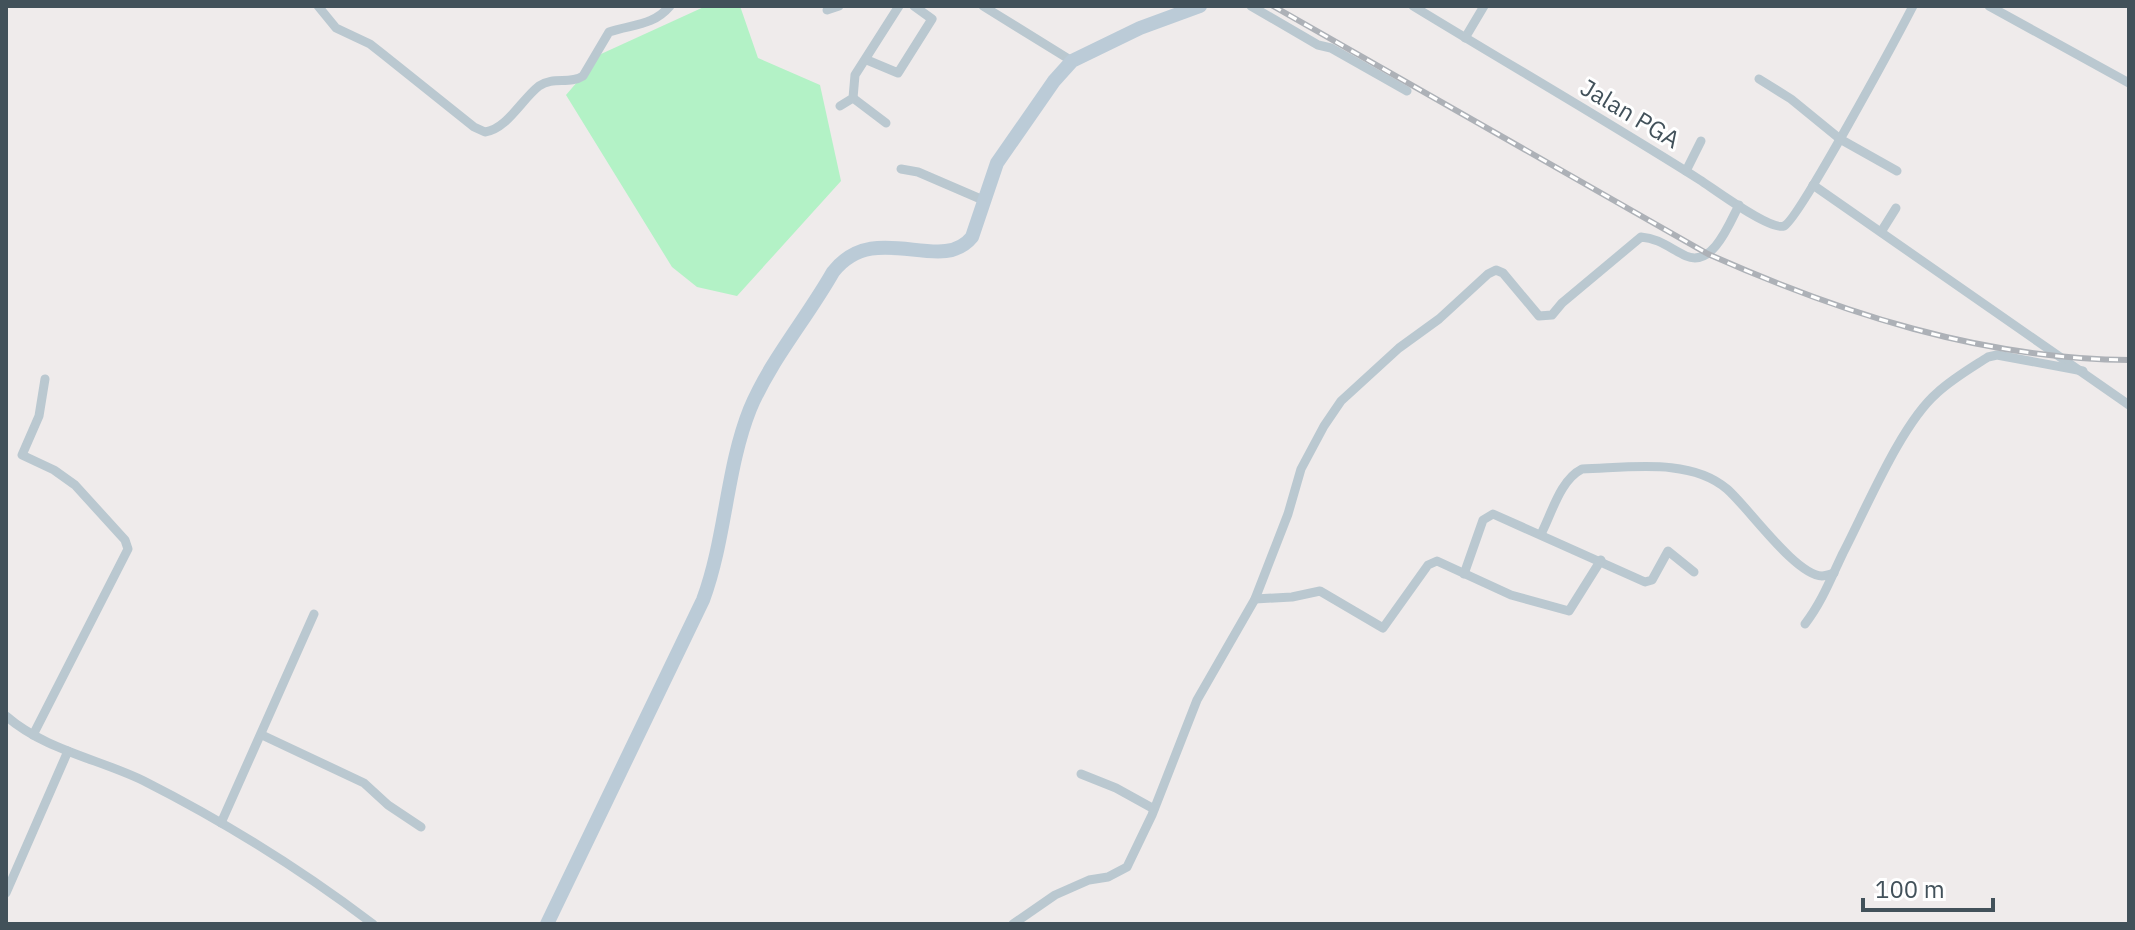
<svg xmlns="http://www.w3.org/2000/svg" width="2135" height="930" font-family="'IBM Plex Sans',sans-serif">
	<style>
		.green { fill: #b3f2c6 }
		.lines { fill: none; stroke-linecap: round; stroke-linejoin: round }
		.minor { stroke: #bac8d0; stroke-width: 9 }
		.secondary { stroke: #bbcbd7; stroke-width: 14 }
		.rail-casing { stroke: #adb1b7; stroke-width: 6 }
		.rail { stroke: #fff; stroke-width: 3; stroke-dasharray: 9; stroke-linecap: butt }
		.labels { text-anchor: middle; stroke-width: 6; stroke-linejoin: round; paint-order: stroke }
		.street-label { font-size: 24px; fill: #42515a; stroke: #fff }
	</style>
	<rect width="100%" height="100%" fill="#efebeb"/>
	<path class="green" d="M706,6H740L758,58L820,85L841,181L737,296L697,287L672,267L566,95L601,54Z"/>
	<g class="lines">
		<g class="minor">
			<path d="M318,6L336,28L370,44L384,55L474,127L485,132C507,129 522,99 539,86C554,76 569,85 583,76L609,32C633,24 653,26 670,6"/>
			<path d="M983,6L1072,61"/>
			<path d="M1251,6L1318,45L1331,48L1407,91"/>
			<path d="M1413,6C1508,64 1605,120 1700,180C1714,189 1770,231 1784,226C1798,221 1899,33 1913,6"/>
			<path d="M1989,6L2129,83"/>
			<path d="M827,10L839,6"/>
			<path d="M1465,38L1484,6"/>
			<path d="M867,60L898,73L932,19L914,6"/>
			<path d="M1759,79L1791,99L1840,139L1897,171"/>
			<path d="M853,98L886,123"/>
			<path d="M840,106L853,98L855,75L899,6"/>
			<path d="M901,169L918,172L983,200"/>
			<path d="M1686,171L1701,141"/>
			<path d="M1813,185L2129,405"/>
			<path d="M1881,232L1896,208"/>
			<path d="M1541,534C1552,513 1560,480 1582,469C1627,468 1690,457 1727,489C1748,507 1795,575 1822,576C1825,576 1831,574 1834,573"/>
			<path d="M1464,574L1483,520L1493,514L1645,582L1652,580L1668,551L1694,572"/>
			<path d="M1255,599L1292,597L1320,591L1383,628L1428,565L1437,561L1511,595L1569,611L1601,560"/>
			<path d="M1805,624C1822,602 1831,578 1843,553C1866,509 1901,424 1937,393C1952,379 1971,368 1988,357L1997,355L2083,371"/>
			<path d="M6,716C45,750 99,759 144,781C227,823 299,868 373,924"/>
			<path d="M33,735L128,549L125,540L75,485L54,470L22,455L39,416L45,379"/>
			<path d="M262,735L364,783L388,805L421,827"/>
			<path d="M1081,774L1116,788L1154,809"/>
			<path d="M221,823L314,614"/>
			<path d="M6,893L68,751"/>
			<path d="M1013,924L1055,895L1089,880L1108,877L1127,867L1152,815L1197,700L1255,599L1288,514L1301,469L1324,426L1341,401L1399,348L1439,319L1488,274L1496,270L1503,273L1539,316L1552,315L1562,303L1641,237C1659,238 1671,249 1686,256C1713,268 1730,222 1739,205"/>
		</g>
		<path class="secondary" d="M547,924L703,600C726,538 726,469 750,409C770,361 807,318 833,272C875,218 941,276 972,237L997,163L1054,81L1072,61L1140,28L1200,6"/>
		<g class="rail-casing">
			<path id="rail" d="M1273,6L1708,254C1841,313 1982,359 2129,360"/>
		</g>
		<use href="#rail" class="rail"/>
	</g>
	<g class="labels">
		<g class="street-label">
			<text transform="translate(1630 114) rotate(31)" y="8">Jalan PGA</text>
		</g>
	</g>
	<rect width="2135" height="930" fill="none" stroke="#42515a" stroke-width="16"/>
	<path d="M1863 898v12h130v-12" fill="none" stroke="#42515a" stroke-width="4"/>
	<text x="1875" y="898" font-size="24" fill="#42515a" stroke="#ffffff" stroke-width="6" paint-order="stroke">100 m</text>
</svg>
